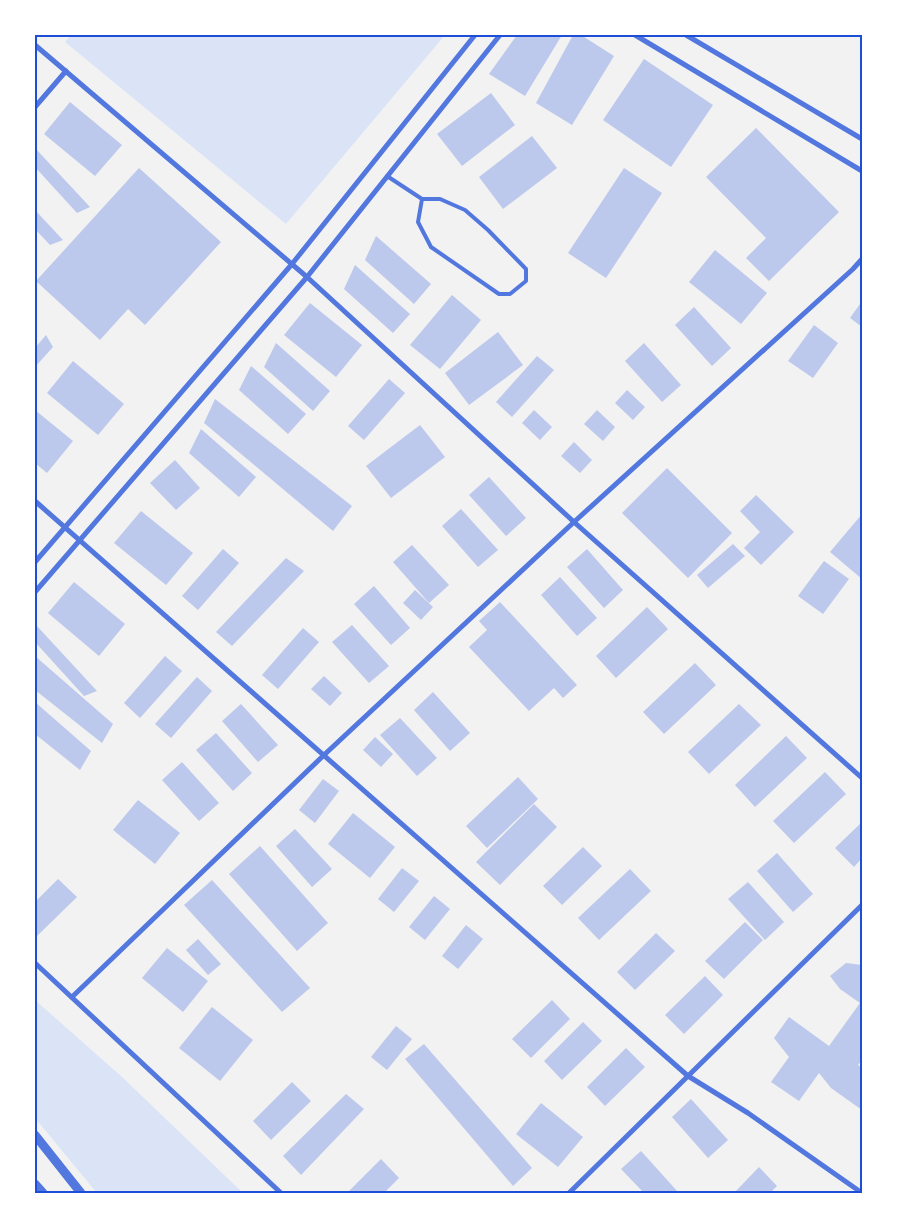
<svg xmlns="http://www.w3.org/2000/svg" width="897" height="1228" font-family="'PT Sans Narrow',sans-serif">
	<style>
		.green { fill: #dbe4f7 }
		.building { fill: #bdc9ec }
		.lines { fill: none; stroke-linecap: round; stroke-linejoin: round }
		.service { stroke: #5277de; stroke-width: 4 }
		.minor { stroke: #5277de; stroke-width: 5 }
		.tertiary { stroke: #5277de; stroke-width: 9 }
		.neatline { fill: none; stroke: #1d4ed8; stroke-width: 2 }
	</style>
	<rect width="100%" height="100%" fill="#f2f2f2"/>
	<g class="green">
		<path d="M71,35H445L286,224L65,42Z"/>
		<path d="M35,1000L122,1077L243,1193H97L35,1118Z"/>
	</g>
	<g class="building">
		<path d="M517,35H562L525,96L489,74Z"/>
		<path d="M573,35H581L614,56L572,125L536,103Z"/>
		<path d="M644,59L713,105L671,167L603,120Z"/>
		<path d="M491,93L515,125L462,166L437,134Z"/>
		<path d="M70,102L122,145L95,176L44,134Z"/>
		<path d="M756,128L839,212L769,281L746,258L766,238L706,177Z"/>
		<path d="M532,136L557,168L503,209L479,177Z"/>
		<path d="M35,148L90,207L77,213L35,167Z"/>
		<path d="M139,168L221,242L145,325L128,309L100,340L36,281Z"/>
		<path d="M624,168L662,193L606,278L568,253Z"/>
		<path d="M35,210L63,240L50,245L35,229Z"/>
		<path d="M376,236L431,284L414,304L365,260Z"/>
		<path d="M715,250L767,293L741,324L689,282Z"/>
		<path d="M355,265L410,314L393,333L344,289Z"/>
		<path d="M452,295L481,320L440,369L410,345Z"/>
		<path d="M862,301V327L850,318Z"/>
		<path d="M310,303L362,345L336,377L284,335Z"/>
		<path d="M694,307L731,348L712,366L675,325Z"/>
		<path d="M814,325L838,343L813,378L788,361Z"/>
		<path d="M498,332L523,365L469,405L445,373Z"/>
		<path d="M46,335L53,347L35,367V348Z"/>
		<path d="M276,343L330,391L313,411L264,367Z"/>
		<path d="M644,343L681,385L662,402L625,361Z"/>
		<path d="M537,356L554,370L512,417L496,402Z"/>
		<path d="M73,361L124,404L98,435L47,393Z"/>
		<path d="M251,366L306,414L288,434L239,390Z"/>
		<path d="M389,379L405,393L364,440L348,426Z"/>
		<path d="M627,390L645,407L633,420L615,403Z"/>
		<path d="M215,399L352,506L333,531L204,423Z"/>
		<path d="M35,410L73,441L47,473L35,463Z"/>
		<path d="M534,410L552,427L540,440L522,423Z"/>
		<path d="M597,410L615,427L603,441L584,424Z"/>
		<path d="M420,425L445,457L391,498L366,466Z"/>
		<path d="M201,429L256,477L239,497L189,453Z"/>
		<path d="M574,442L592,460L580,473L561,456Z"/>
		<path d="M175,460L200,488L176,510L150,483Z"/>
		<path d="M667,468L732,533L688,578L622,513Z"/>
		<path d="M489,477L526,518L506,536L469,495Z"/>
		<path d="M756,495L794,532L761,565L744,548L760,532L740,511Z"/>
		<path d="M461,509L498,550L478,567L442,526Z"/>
		<path d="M141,511L193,553L166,585L114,543Z"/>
		<path d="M862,514V579L830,552Z"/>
		<path d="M733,544L745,556L708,588L697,575Z"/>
		<path d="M412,545L449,585L429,603L393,562Z"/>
		<path d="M223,549L239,563L198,610L182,596Z"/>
		<path d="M587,549L623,590L604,608L567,567Z"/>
		<path d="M286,558L304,571L232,646L216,632Z"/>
		<path d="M824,561L849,579L823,614L798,596Z"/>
		<path d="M560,577L597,618L577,636L541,595Z"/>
		<path d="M74,582L125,624L99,656L48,613Z"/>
		<path d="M374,586L410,628L391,645L354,604Z"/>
		<path d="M415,590L433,607L421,620L403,603Z"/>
		<path d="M500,602L577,685L563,698L554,688L529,711L469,647L487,630L479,621Z"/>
		<path d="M647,607L668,629L616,678L596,656Z"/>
		<path d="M36,625L97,691L84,696L35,642Z"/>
		<path d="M352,625L389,666L369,683L332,642Z"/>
		<path d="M303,628L319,642L278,689L262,675Z"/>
		<path d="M35,656L113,724L102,743L35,690Z"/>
		<path d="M165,656L182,671L140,718L124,703Z"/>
		<path d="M695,663L716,685L664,734L643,712Z"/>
		<path d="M324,676L342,693L330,706L311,689Z"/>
		<path d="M197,677L212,691L171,738L155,724Z"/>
		<path d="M433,692L470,733L450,751L414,710Z"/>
		<path d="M35,702L91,751L80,770L35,734Z"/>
		<path d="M241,704L278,745L258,762L222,721Z"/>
		<path d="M739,704L761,725L709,774L688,752Z"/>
		<path d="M400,718L437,758L417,776L380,735Z"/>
		<path d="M216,733L252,773L233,791L196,750Z"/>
		<path d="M786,736L807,758L755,807L735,785Z"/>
		<path d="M375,737L393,754L381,767L363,750Z"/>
		<path d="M182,762L219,803L199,821L162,780Z"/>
		<path d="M825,772L846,794L794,843L773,821Z"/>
		<path d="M518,777L538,799L487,848L466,826Z"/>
		<path d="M323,779L339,791L315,823L299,810Z"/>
		<path d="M138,800L180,833L155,864L113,830Z"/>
		<path d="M534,804L557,827L500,885L476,862Z"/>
		<path d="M353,813L395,847L370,878L328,844Z"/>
		<path d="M862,822V858L854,867L835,848Z"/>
		<path d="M295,829L332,869L312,887L276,846Z"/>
		<path d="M260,846L328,923L297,951L229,874Z"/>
		<path d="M583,847L602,866L562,905L543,886Z"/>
		<path d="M777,853L813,894L793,912L757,871Z"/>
		<path d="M402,868L419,881L394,912L378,899Z"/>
		<path d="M630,869L651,891L599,940L578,918Z"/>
		<path d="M58,879L77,897L37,936L35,934V902Z"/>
		<path d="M212,880L310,988L282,1012L184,905Z"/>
		<path d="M748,882L784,922L765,940L728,899Z"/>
		<path d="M434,896L450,909L425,940L409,927Z"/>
		<path d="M745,922L763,940L724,979L705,961Z"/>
		<path d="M466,925L483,939L458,969L442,956Z"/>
		<path d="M656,933L675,951L635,990L617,972Z"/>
		<path d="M198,939L221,964L208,975L186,950Z"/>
		<path d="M167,948L208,981L183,1012L142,978Z"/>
		<path d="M846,963L862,965V1060L858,1065L862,1068V1110L831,1088L819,1073L799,1101L771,1082L789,1057L774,1038L789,1017L829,1046L860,1003L840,989L830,976Z"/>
		<path d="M705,976L723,995L684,1034L665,1015Z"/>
		<path d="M552,1000L570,1019L531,1058L512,1039Z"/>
		<path d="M212,1007L253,1040L220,1081L179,1048Z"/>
		<path d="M583,1022L602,1041L562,1080L544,1061Z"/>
		<path d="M396,1026L412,1039L387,1070L371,1057Z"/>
		<path d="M424,1044L532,1168L513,1186L405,1059Z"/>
		<path d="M626,1048L645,1067L605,1106L587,1087Z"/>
		<path d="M292,1082L311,1101L271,1140L253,1121Z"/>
		<path d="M346,1094L364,1109L301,1175L283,1156Z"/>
		<path d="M691,1099L728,1140L708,1158L672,1117Z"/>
		<path d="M541,1103L583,1137L558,1167L516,1134Z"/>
		<path d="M641,1151L678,1192L677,1193H644L621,1169Z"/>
		<path d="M381,1159L399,1178L384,1193H347Z"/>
		<path d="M759,1167L777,1186L770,1193H734Z"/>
	</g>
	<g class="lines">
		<path class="service" d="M387,176L422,199H440L465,210L488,230L526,269V281L510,294H499L431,247L418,222L422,199"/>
		<g class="minor">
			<path d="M635,35L862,171"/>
			<path d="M686,35L862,139"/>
			<path d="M35,45L307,277L574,522L862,778"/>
			<path d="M35,107L66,71"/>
			<path d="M35,501L688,1076L748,1113L862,1193"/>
			<path d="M35,562L292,264L475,35"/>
			<path d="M35,592L307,277L500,35"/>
			<path d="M35,963L281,1193"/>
			<path d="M72,997L324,755L574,522L853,269L862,259"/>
			<path d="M569,1193L862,905"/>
		</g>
		<g class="tertiary">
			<path d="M35,1135L81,1193"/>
			<path d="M35,1184L43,1193"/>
		</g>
	</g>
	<rect width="897" height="1228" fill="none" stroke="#ffffff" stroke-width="72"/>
	<rect x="36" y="36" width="825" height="1156" class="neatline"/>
</svg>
